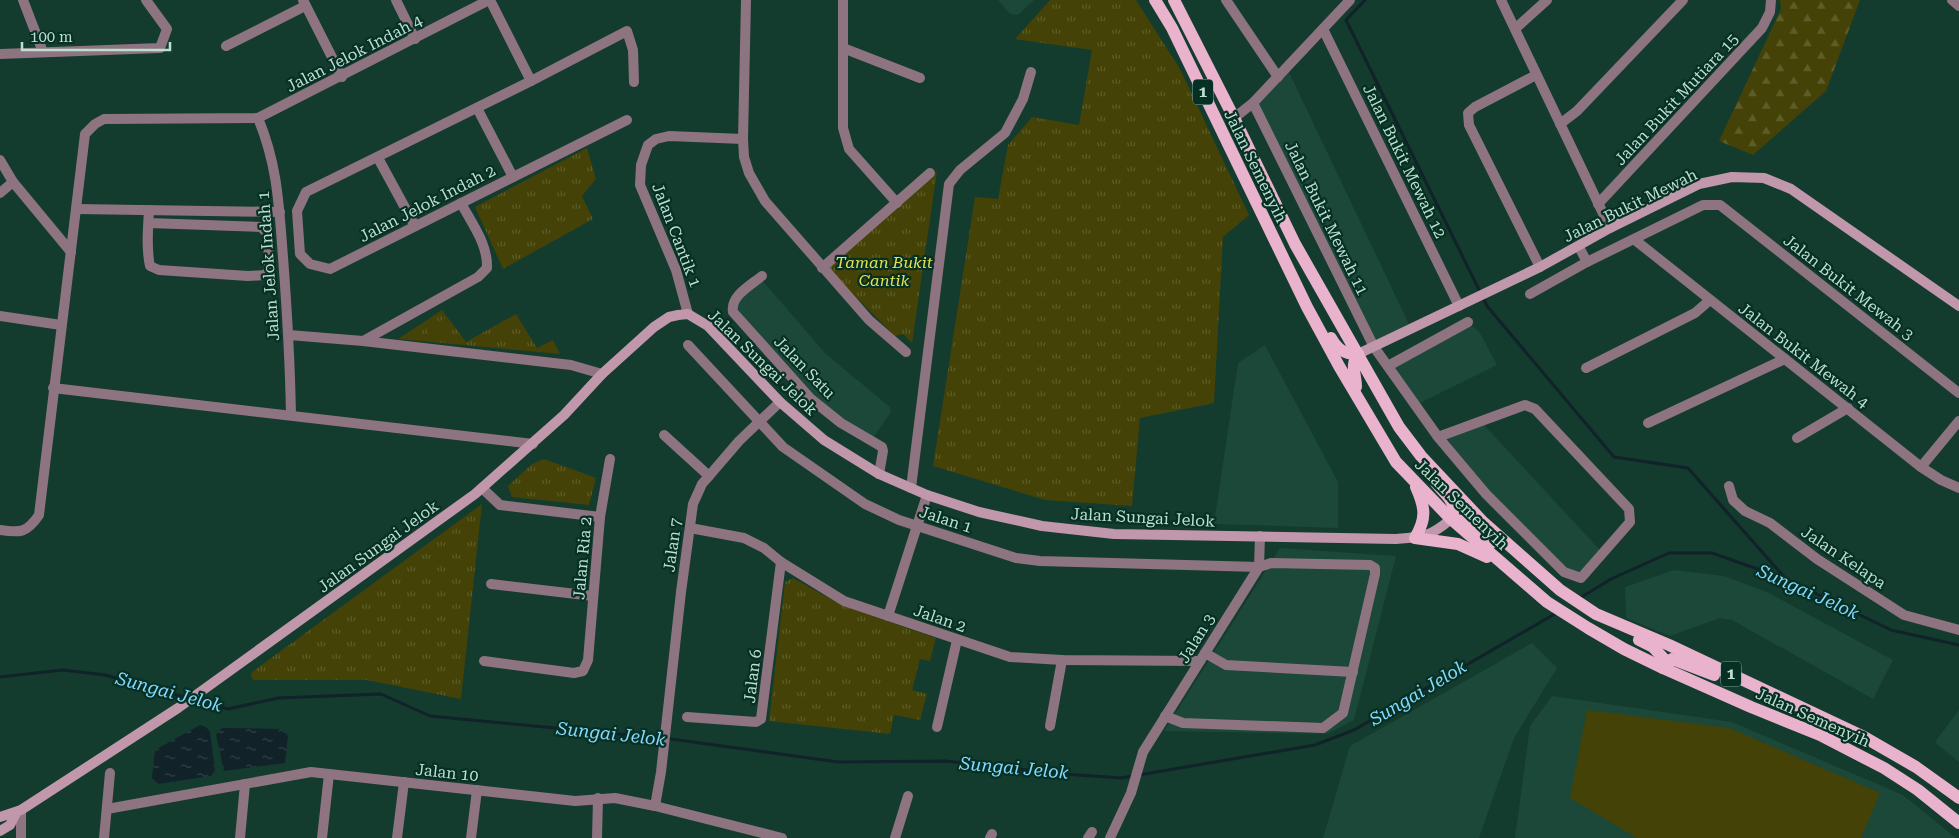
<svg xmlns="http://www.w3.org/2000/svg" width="1959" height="838" font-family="'Roboto Serif',serif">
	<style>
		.built { fill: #1b4839 }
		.grass { fill: url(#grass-tufts) }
		.forest { fill: url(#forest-firs) }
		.pitch { fill: #444206 }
		.water { fill: url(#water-ripples) }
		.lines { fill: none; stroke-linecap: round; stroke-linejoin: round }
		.stream { stroke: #112229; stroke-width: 3 }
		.street { stroke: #8e7380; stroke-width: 10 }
		.secondary { stroke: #c197ab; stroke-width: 10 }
		.primary { stroke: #e9b2cd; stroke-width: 12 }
		.labels { text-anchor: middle; stroke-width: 4.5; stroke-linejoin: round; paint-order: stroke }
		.shield { fill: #073024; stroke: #86aa9c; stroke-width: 1 }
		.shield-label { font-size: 15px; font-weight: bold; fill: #bcdfd0 }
		.street-label { font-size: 16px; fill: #bcdfd0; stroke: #073024 }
		.park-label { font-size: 16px; font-style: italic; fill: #e4e04f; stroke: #073024 }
		.water-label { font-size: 18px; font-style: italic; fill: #84d9fe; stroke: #073024 }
	</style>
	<defs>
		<pattern id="grass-tufts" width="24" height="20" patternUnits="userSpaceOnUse" patternTransform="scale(1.25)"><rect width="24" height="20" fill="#444206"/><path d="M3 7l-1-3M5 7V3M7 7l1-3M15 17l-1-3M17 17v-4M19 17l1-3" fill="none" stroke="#5d5d29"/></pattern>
		<pattern id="forest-firs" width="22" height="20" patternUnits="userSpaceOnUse" patternTransform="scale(1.25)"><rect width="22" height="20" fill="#444206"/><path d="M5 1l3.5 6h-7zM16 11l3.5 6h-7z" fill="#5d5d29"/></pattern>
		<pattern id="water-ripples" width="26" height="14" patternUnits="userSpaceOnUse" patternTransform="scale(1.25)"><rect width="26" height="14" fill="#112229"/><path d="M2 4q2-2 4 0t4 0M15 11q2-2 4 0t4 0" fill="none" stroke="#324247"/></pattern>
	</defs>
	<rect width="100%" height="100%" fill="#133b2e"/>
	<g class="built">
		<path d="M998,0H1034L1018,15L1010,14Z"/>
		<path d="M1288,70L1409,324L1376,340L1258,105Z"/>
		<path d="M762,280L826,354L890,407L891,412L873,438L842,419L813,395L736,310L737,302Z"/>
		<path d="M1468,326L1474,327L1480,333L1497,365L1418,404L1393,368Z"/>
		<path d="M1265,345L1338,482V528L1214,524L1238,363Z"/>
		<path d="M1484,425L1600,550L1578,576L1565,571L1490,493L1444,438Z"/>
		<path d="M1280,548L1396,556L1354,720L1327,734L1164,731Z"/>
		<path d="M1674,570L1724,576L1767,592L1893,660L1873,699L1732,620L1720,618L1670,636L1626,618L1625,587Z"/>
		<path d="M1532,643L1557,668L1514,738L1479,838H1323L1350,746Z"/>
		<path d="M1552,696L1732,722L1903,795L1956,838H1515L1530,726Z"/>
		<path d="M1959,710V762L1935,742Z"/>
	</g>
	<g class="grass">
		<path d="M1050,0H1136L1180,69L1249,215L1223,237L1214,403L1140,418L1132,506L1045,500L933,466L975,197L998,199L1008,145L1032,117L1079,125L1092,50L1015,39Z"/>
		<path d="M587,148L596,179L582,196L593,219L503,269L475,207Z"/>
		<path d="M937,171L912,343L903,334L895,336L828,269Z"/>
		<path d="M442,310L466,342L516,314L537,348L553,340L560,354L398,339Z"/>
		<path d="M544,459L596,478L589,505L512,497L508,486L532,464Z"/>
		<path d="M482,504L461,699L367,680H254L251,677L252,672Z"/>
		<path d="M793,578L843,606L936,638L930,661L920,659L912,690L927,694L920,720L894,715L890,734L769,721L785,582Z"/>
	</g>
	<path class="forest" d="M1780,0H1860L1826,91L1753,155L1719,141L1781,9Z"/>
	<g class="pitch">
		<path d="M447,317L454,326L433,339L426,330Z"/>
		<path d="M1587,710L1729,728L1880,793L1861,838H1637L1570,798Z"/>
	</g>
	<g class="water">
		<path d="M200,725L206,727L210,732L215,770L211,776L158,784L152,778L155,750Z"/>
		<path d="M222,728L282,729L288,736L285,763L224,771L216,735Z"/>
	</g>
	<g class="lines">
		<g class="stream">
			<path d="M1365,0L1346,20L1487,306L1614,457L1688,468L1785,578"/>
			<path d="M1580,598L1611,579L1669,553H1712L1786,579L1891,630L1959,645"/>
			<path d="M0,677L63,670L105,675L188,698"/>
			<path d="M194,699L228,709L278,698L381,694L430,716L671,739L838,762L945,761L1064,774L1121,778L1315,745L1354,730L1558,612"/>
		</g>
		<g class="street">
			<path d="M23,0L43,52"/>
			<path d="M303,0L342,77"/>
			<path d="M396,0L415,39"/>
			<path d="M490,0L531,81"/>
			<path d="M746,0L743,139L744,157L749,173L765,201L869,320L906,352"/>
			<path d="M843,0V128L849,149L897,203"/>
			<path d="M1226,0L1278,77"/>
			<path d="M1501,0L1610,228"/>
			<path d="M1952,0L1959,6"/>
			<path d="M1516,28L1547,0"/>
			<path d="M1323,29L1459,306"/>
			<path d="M226,46L305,6"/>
			<path d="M843,48L920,78"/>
			<path d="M0,54L160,48L167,29L146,0"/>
			<path d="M1536,75L1475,107L1468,113L1469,125L1540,267"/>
			<path d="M1253,103L1374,347L1438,437L1486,494L1564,572L1581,578L1630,522L1629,509L1535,409L1525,405L1438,437"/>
			<path d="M477,108L513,177"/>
			<path d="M258,118C278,166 279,207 283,257C287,310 290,362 291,415"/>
			<path d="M1234,118L1253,103L1350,0"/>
			<path d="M627,120L330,269L310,264L300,254L297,211L306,192L531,81L627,31L633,50L634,82"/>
			<path d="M1560,124L1577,111L1683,0"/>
			<path d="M378,158L415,226"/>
			<path d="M0,160L13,182"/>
			<path d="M0,193L13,182L71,252"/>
			<path d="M1598,204L1762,28L1770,12L1771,0"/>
			<path d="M76,209L280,212"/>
			<path d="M149,223L261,227L268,234L269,270L265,275L248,276L159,270L150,266C146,248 148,228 149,210"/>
			<path d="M1635,240L1921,467L1941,480L1959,488"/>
			<path d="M1579,247L1587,262"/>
			<path d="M822,268L930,173"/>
			<path d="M762,276C751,285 730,296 733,312L811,399L841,423L882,447L883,451L879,474"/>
			<path d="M1530,294L1587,262L1703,205H1720L1959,393"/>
			<path d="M688,314L676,270L640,185L641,165L648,145L656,139L669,136L743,139"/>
			<path d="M0,316L61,325"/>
			<path d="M289,335L363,341L571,365L602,374"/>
			<path d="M363,341L478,277L487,268C488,244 472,224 461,203"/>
			<path d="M688,345L783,447L865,504L899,520L1016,558L1040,561L1259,567L1271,563L1370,565L1375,568V574L1343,713L1323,728L1183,723L1165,716"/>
			<path d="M1388,366L1468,322"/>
			<path d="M1586,368L1695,313L1710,300"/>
			<path d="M53,388L533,444"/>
			<path d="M1648,423L1785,359"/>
			<path d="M664,435L709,476"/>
			<path d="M1797,438L1848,408"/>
			<path d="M1921,467L1959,421"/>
			<path d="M1729,486L1733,500L1745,511L1770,523L1817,559L1904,615L1959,630"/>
			<path d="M482,488L500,505L600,517"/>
			<path d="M911,488L949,184L960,170L1005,133L1023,99L1031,72"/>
			<path d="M690,528L744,538L764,548L781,562L844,601L1010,657L1062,660L1200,661"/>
			<path d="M0,530C20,533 27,533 39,515L85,134L95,124L104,119L258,118L489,0"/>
			<path d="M491,584L593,596"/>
			<path d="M888,616L927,495"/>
			<path d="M1205,653L1226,665L1353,672"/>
			<path d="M484,661L574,673L583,671L588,660L600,517L610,459"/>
			<path d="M687,717L756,722L761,719L781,562"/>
			<path d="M1050,726L1062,660"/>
			<path d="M937,727L957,640"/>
			<path d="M655,806L661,772L681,592L693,504L702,484L709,476L739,441L780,402"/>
			<path d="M107,809L311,772L575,801L615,798L655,806L782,838"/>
			<path d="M21,838V810"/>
			<path d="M104,838L110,773"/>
			<path d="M240,838L245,784"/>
			<path d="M322,838L329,774"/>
			<path d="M397,838L404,782"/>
			<path d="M471,838L477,790"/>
			<path d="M597,838L598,798"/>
			<path d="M895,838L908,796"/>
			<path d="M990,838L992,834"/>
			<path d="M1088,838L1092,832"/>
			<path d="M1110,838L1131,793L1143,752L1259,567L1260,536"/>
		</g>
		<g class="secondary">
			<path d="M1358,354L1540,267L1610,228L1699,184L1732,177L1764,178L1791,189L1959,306"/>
			<path d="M0,817L21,810L178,708L475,494L564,415L602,374L654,327L669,317L678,315L688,314L708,326L780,402L824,440L879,474L927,495L979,512L1042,526L1114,534L1396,539C1423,537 1430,537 1451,519"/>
			<path d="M0,831L10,825L16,813"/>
		</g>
		<g class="primary">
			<path d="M1155,0L1172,28L1307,307L1339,366L1396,462L1451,519L1547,602L1588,628L1624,649L1663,668L1751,707L1820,735L1884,768L1918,790L1959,823"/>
			<path d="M1174,0L1234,118L1295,244L1399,427L1421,456L1483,522L1560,590L1596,614L1669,645L1864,737L1916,767L1959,798"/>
			<path d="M1331,338C1337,349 1345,355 1358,354"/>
			<path d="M1356,387C1356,374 1350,366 1358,354"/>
			<path d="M1436,483C1446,495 1459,503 1451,519"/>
			<path d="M1416,487C1425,507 1427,518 1415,538L1458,544L1487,557"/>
			<path d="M1453,519L1470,523L1493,542"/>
			<path d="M1639,640L1653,647L1664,659L1663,668"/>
			<path d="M1663,668L1672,659L1714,675"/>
		</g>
	</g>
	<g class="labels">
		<g class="shield">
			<rect x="1193" y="79.5" width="20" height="25" rx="4"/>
			<rect x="1721" y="661.5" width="20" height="25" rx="4"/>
		</g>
		<g class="shield-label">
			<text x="1203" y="97">1</text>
			<text x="1731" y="679">1</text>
		</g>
		<g class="street-label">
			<text transform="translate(354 53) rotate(-27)" y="6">Jalan Jelok Indah 4</text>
			<text transform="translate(1676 99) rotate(-47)" y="6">Jalan Bukit Mutiara 15</text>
			<text transform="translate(1405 161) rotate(64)" y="6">Jalan Bukit Mewah 12</text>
			<text transform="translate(1256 166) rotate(64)" y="6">Jalan Semenyih</text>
			<text transform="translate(427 203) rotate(-27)" y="6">Jalan Jelok Indah 2</text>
			<text transform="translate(1630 205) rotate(-26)" y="6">Jalan Bukit Mewah</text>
			<text transform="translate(1327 218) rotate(64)" y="6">Jalan Bukit Mewah 11</text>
			<text transform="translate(677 235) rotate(69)" y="6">Jalan Cantik 1</text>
			<text transform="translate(268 266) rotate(-94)" y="6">Jalan Jelok Indah 1</text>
			<text transform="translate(1849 287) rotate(38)" y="6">Jalan Bukit Mewah 3</text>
			<text transform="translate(1804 355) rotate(38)" y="6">Jalan Bukit Mewah 4</text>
			<text transform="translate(763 362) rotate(44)" y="6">Jalan Sungai Jelok</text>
			<text transform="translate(805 367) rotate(46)" y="6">Jalan Satu</text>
			<text transform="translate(1462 504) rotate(44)" y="6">Jalan Semenyih</text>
			<text transform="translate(1143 517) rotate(3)" y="6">Jalan Sungai Jelok</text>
			<text transform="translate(946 519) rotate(18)" y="6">Jalan 1</text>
			<text transform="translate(672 545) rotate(-82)" y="6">Jalan 7</text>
			<text transform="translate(378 546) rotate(-36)" y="6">Jalan Sungai Jelok</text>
			<text transform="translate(1844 557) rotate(34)" y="6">Jalan Kelapa</text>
			<text transform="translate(582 558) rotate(-85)" y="6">Jalan Ria 2</text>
			<text transform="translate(940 618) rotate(19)" y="6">Jalan 2</text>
			<text transform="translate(1196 638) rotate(-58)" y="6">Jalan 3</text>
			<text transform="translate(752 676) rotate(-83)" y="6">Jalan 6</text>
			<text transform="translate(1813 717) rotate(24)" y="6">Jalan Semenyih</text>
			<text transform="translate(447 772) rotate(6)" y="6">Jalan 10</text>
		</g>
		<g class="park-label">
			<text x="884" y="268">Taman Bukit<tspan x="884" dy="18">Cantik</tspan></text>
		</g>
		<g class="water-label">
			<text transform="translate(1808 592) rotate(24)" y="6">Sungai Jelok</text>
			<text transform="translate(169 692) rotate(15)" y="6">Sungai Jelok</text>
			<text transform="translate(1418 693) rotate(-31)" y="6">Sungai Jelok</text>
			<text transform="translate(611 734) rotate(6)" y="6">Sungai Jelok</text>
			<text transform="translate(1014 768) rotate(5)" y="6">Sungai Jelok</text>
		</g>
	</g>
	<path d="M22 42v8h148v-8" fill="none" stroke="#bcdfd0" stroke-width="2.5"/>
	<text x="30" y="42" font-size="15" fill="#bcdfd0" stroke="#073024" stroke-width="4" paint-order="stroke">100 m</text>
</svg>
